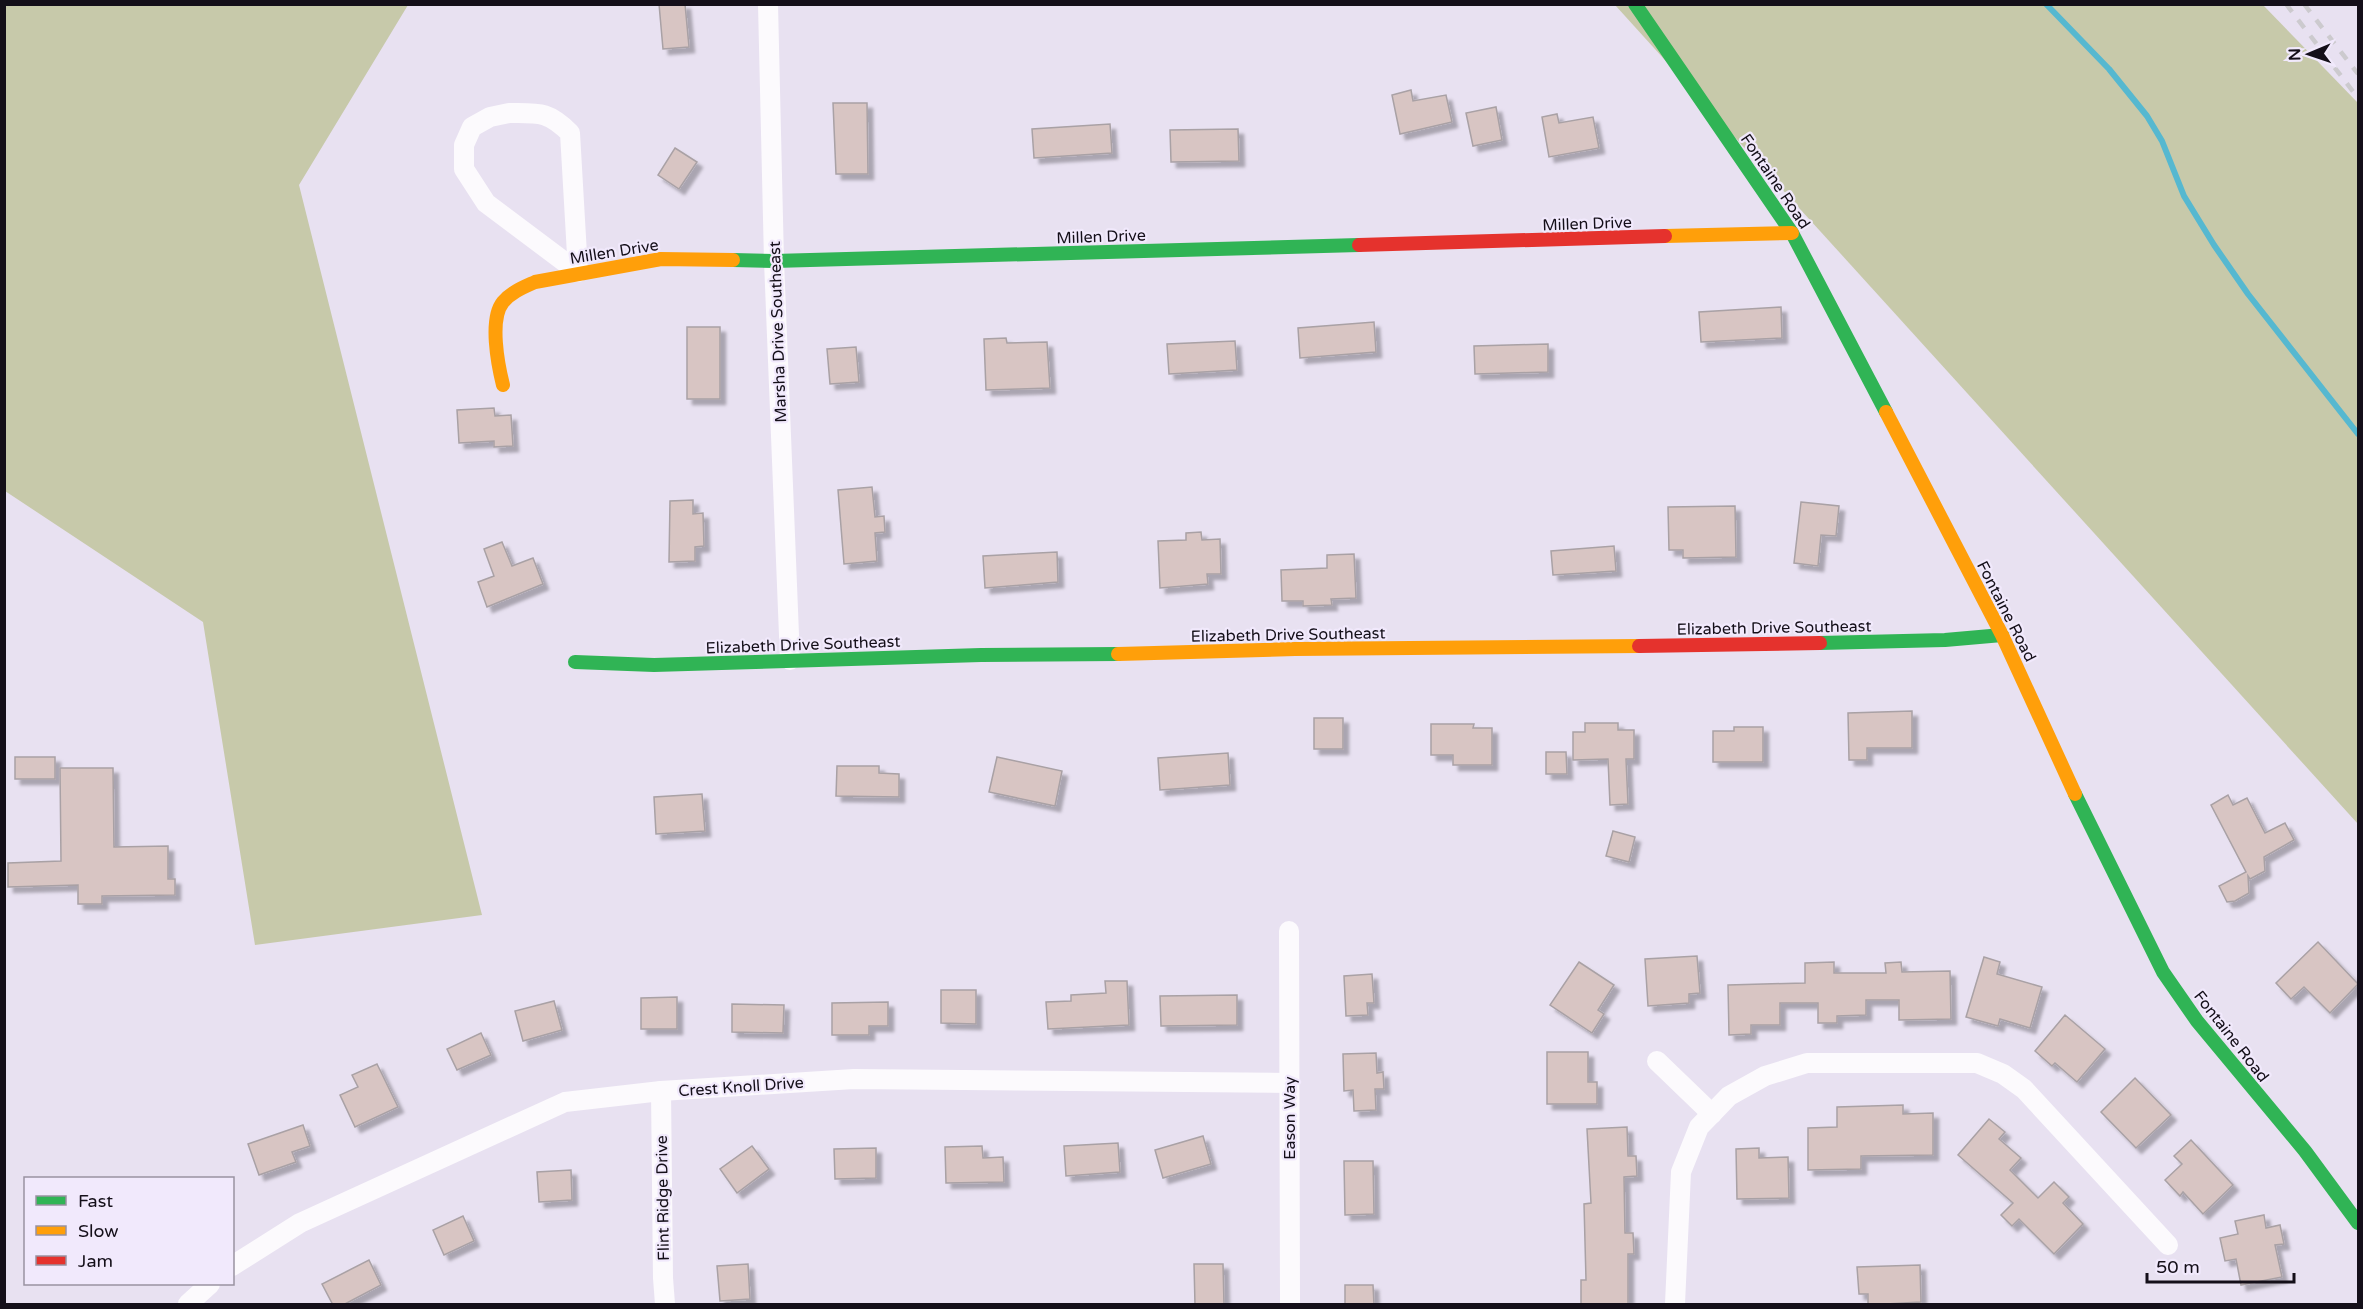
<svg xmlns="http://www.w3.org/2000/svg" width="2363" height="1309" font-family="'Varela Round',sans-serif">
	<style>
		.green { fill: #c7c9aa }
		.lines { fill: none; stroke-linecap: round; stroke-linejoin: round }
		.stream { stroke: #56b8d0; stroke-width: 6 }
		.building { fill: #d8c5c3; stroke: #a9a1a5; stroke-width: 1.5; filter: url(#shadow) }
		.street { stroke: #fcfafd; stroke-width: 20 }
		.fast { stroke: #30b455; stroke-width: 14 }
		.slow { stroke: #ff9f0a; stroke-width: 14 }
		.jam { stroke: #e5322d; stroke-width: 14 }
		.rail { stroke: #cccace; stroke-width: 4.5; stroke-dasharray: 10 10; stroke-linecap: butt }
		.labels { text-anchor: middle; stroke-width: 4.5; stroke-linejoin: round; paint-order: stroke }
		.street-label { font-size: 16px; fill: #140f19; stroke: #f1e9fc }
	</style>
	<defs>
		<filter id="shadow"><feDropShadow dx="5.5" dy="5.5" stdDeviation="1.5" flood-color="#0004"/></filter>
	</defs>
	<rect width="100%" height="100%" fill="#e8e1f1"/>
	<g class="green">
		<path d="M4,5H408L299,185L482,915L255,945L203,622L5,491Z"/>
		<path d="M1615,5H2263L2358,103V824Z"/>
	</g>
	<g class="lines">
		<path class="stream" d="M2046,4L2109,69L2147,116L2162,141L2184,196L2214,245L2248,294L2358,434"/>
	</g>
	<g class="building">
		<path d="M659,4H685L689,47L663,49Z"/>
		<path d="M1411,90L1413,101L1446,95L1452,122L1400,134L1392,95Z"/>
		<path d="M833,103H867L868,174H836Z"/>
		<path d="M1496,107L1502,140L1473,146L1466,113Z"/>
		<path d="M1557,114L1559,123L1593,117L1599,148L1549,157L1542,117Z"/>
		<path d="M1110,124L1112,153L1034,158L1032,129Z"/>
		<path d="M1238,129L1239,161L1171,162L1170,130Z"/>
		<path d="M675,148L697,162L679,189L658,175Z"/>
		<path d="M1781,307L1782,338L1701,342L1699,312Z"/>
		<path d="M1374,322L1376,352L1300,358L1298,328Z"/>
		<rect x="687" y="327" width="33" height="72"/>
		<path d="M1006,338L1007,343L1047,342L1050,388L986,390L984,339Z"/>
		<path d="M1235,341L1237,370L1169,374L1167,344Z"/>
		<path d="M1548,344V372L1475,374L1474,346Z"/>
		<path d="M856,347L859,382L830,384L827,349Z"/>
		<path d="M494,408L495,416L511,415L513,446L494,447V441L459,443L457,410Z"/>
		<path d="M872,487L875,517L884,516L885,532L875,533L877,561L844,564L838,490Z"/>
		<path d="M693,500V514L703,513L704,546L695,547V561L669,562L670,501Z"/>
		<path d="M1801,502L1839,506L1836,536L1821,535L1818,566L1794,563Z"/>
		<path d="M1735,506L1736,557L1683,558V550H1669L1668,507Z"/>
		<path d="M1201,532L1202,540L1220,539L1221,574H1207L1208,584L1160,588L1158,541L1186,540V533Z"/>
		<path d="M502,542L512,566L533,558L543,584L487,607L478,582L494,576L484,549Z"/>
		<path d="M1614,546L1616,571L1553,575L1551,551Z"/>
		<path d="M1057,552L1058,582L985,588L983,556Z"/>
		<path d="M1354,554L1356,598L1331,599L1332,605L1303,606V601H1282L1281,570L1327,568V555Z"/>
		<path d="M1912,711V748H1867V760H1849L1848,713Z"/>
		<rect x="1314" y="718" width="29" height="31"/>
		<path d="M1585,723H1618V730H1634V759H1626L1628,804L1610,805L1608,759L1573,760V732H1585Z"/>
		<path d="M1431,724H1474L1473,728H1492V765H1453V755H1431Z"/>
		<path d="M1734,727H1763V762H1713V731H1734Z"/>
		<path d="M1546,752H1566L1567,774H1546Z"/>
		<path d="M1228,753L1230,785L1160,790L1158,758Z"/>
		<rect x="15" y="757" width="40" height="22"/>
		<path d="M997,757L1062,771L1055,806L989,792Z"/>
		<path d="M837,766H879V773L899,774V797L836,796Z"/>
		<path d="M60,768H113L114,847L168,846V879H175V895L102,896V904H78V885L8,887V863L61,861Z"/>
		<path d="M702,794L705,831L656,834L654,797Z"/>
		<path d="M2228,795L2233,805L2247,798L2265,833L2285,823L2294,840L2264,857L2265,871L2250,879L2248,876L2249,893L2235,901L2227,902L2219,886L2246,872L2211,805Z"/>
		<path d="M1613,831L1635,837L1629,862L1606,856Z"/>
		<path d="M2318,942L2358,984L2330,1013L2304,987L2291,999L2276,983Z"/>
		<path d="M1697,956L1700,993L1689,994V1003L1648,1006L1645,959Z"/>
		<path d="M1984,957L2000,962L1997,974L2042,987L2030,1028L2000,1019L1998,1026L1966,1017Z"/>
		<path d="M1579,962L1614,985L1598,1010L1604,1014L1592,1033L1550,1005Z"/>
		<path d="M1834,962V973H1886L1885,963L1901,962L1902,972L1950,971L1951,1019L1899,1020V1000H1866V1015L1837,1016V1023H1818V1003H1780V1025H1751V1034L1729,1035L1728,985L1805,983V963Z"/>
		<path d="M1372,974L1374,1003H1367L1368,1015L1346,1016L1344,976Z"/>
		<path d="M1105,981H1127L1129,1025L1048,1029L1046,1002L1071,1001V995L1106,993Z"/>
		<path d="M941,990H976V1024L941,1023Z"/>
		<path d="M1237,995V1025L1161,1026L1160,996Z"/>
		<path d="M677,997V1029H641V998Z"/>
		<path d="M554,1001L562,1030L523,1041L515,1011Z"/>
		<path d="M888,1002V1026H869V1035H832V1003Z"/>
		<path d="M732,1004L784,1005L783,1033L732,1032Z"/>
		<path d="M2065,1015L2105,1049L2077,1082L2055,1063L2052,1066L2035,1051Z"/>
		<path d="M481,1033L491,1055L457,1070L447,1049Z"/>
		<path d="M1547,1052H1588V1082H1597V1104H1547Z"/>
		<path d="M1376,1053L1377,1073L1383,1072L1384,1089H1375L1376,1110L1354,1111L1353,1090L1344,1091L1343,1054Z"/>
		<path d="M377,1064L398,1107L355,1127L340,1095L358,1087L352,1075Z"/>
		<path d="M2135,1078L2171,1115L2136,1148L2101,1112Z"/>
		<path d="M1903,1105V1114L1933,1113V1155L1861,1156V1169L1808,1170V1128L1837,1127V1107Z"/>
		<path d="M1989,1119L2005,1132L1999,1139L2021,1158L2010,1170L2038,1198L2054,1182L2069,1197L2063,1203L2083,1224L2054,1254L2019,1219L2012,1226L2001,1215L2013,1203L1958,1155Z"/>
		<path d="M303,1125L310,1146L292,1152L296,1162L259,1175L248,1144Z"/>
		<path d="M1627,1127L1628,1156H1636L1637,1176L1624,1177L1625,1233H1633L1634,1254H1628V1305H1581V1280H1586L1584,1204L1591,1203L1587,1129Z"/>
		<path d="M1203,1136L1211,1164L1163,1178L1155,1150Z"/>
		<path d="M2191,1140L2233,1185L2203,1214L2183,1192L2180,1196L2165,1180L2182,1164L2174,1156Z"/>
		<path d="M1118,1143L1120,1172L1066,1176L1064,1146Z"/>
		<path d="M752,1146L769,1169L737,1193L720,1169Z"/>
		<path d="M982,1146L983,1158L1003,1157L1004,1182L946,1183L945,1147Z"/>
		<path d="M876,1148V1178L835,1179L834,1149Z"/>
		<path d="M1759,1148V1158L1788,1157L1789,1198L1737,1199L1736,1149Z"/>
		<path d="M1344,1161H1373L1374,1214L1345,1215Z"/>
		<path d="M571,1170L572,1200L539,1202L537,1172Z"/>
		<path d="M2264,1215L2266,1228L2280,1225L2284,1244L2275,1245L2282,1277L2241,1285L2236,1259L2225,1261L2220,1238L2238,1234L2235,1221Z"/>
		<path d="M463,1216L474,1241L444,1255L433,1230Z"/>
		<path d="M369,1260L381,1285L343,1305H333L322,1284Z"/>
		<path d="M748,1264L750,1299L720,1301L717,1266Z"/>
		<path d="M1194,1264H1223L1224,1305H1195Z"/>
		<path d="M1920,1265L1921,1302L1868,1305V1294H1859L1857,1267Z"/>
		<path d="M1345,1285H1373L1374,1305H1345Z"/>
	</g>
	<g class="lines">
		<g class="street">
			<path d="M768,4L774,261L790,660"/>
			<path d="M509,113C539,113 548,111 570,133L578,272L486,203L464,169V145L472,127L490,117Z"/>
			<path d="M1289,931L1290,1304"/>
			<path d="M1657,1061L1712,1114"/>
			<path d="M661,1091L663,1278L665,1304"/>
			<path d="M232,1266L300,1223L565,1102L661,1091L854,1079L1289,1083"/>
			<path d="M188,1304L210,1284"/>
			<path d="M1675,1304L1681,1172L1699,1127L1729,1096L1765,1076L1807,1063H1977L2003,1074L2024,1089L2168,1245"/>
		</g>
		<g class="fast">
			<path d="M1635,4L1792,233L1886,412"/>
			<path d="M733,260L774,261L1359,245"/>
			<path d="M1820,643L1945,640L2002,635"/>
			<path d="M575,662L654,665L981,655L1118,654"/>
			<path d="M2075,794L2163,972L2197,1021L2305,1151L2358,1223"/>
		</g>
		<g class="slow">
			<path d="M1665,236L1792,233"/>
			<path d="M503,385C498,365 489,319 503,302C511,292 524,287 535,282L661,259L733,260"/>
			<path d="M1886,412L2002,635L2075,794"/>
			<path d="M1118,654L1295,649L1639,646"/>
		</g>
		<g class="jam">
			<path d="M1359,245L1665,236"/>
			<path d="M1639,646L1820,643"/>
		</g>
		<g class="rail">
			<path d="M2286,4L2358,98"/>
			<path d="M2304,4L2358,74"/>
		</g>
	</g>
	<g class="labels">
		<g class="street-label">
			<text transform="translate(1776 181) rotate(56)" y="6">Fontaine Road</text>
			<text transform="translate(1587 223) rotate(-2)" y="6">Millen Drive</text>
			<text transform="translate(1101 236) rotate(-2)" y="6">Millen Drive</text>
			<text transform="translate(614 251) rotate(-9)" y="6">Millen Drive</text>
			<text transform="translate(777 332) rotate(-92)" y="6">Marsha Drive Southeast</text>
			<text transform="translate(2007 611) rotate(63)" y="6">Fontaine Road</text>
			<text transform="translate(1774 627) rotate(-1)" y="6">Elizabeth Drive Southeast</text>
			<text transform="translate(1288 634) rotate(-1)" y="6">Elizabeth Drive Southeast</text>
			<text transform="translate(803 644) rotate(-2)" y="6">Elizabeth Drive Southeast</text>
			<text transform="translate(2232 1036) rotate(52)" y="6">Fontaine Road</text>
			<text transform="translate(741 1086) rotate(-4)" y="6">Crest Knoll Drive</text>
			<text transform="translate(1289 1118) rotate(-90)" y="6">Eason Way</text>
			<text transform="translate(662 1198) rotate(-91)" y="6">Flint Ridge Drive</text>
		</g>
	</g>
	<rect width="2363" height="1309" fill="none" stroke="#140f19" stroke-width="12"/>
	<rect x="24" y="1177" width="210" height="108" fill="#f1e9fc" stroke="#9992a1" stroke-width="1.5"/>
	<rect x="36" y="1196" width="30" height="9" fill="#30b455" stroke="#9992a1" stroke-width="1.5"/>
	<text x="78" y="1207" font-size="18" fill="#140f19">Fast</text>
	<rect x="36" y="1226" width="30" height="9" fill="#ff9f0a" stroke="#9992a1" stroke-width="1.5"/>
	<text x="78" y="1237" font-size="18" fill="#140f19">Slow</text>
	<rect x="36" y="1256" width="30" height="9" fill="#e5322d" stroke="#9992a1" stroke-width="1.5"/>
	<text x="78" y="1267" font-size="18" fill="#140f19">Jam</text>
	<g transform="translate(2309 54) rotate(268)" stroke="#f1e9fc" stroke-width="4.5" paint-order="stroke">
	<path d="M0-4.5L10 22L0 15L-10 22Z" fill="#140f19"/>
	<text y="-9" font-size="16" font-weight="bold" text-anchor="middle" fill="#140f19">N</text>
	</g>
	<path d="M2147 1273v9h147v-9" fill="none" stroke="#140f19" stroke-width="3"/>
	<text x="2156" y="1273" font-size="18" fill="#140f19" stroke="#f1e9fc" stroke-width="4.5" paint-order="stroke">50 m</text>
</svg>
